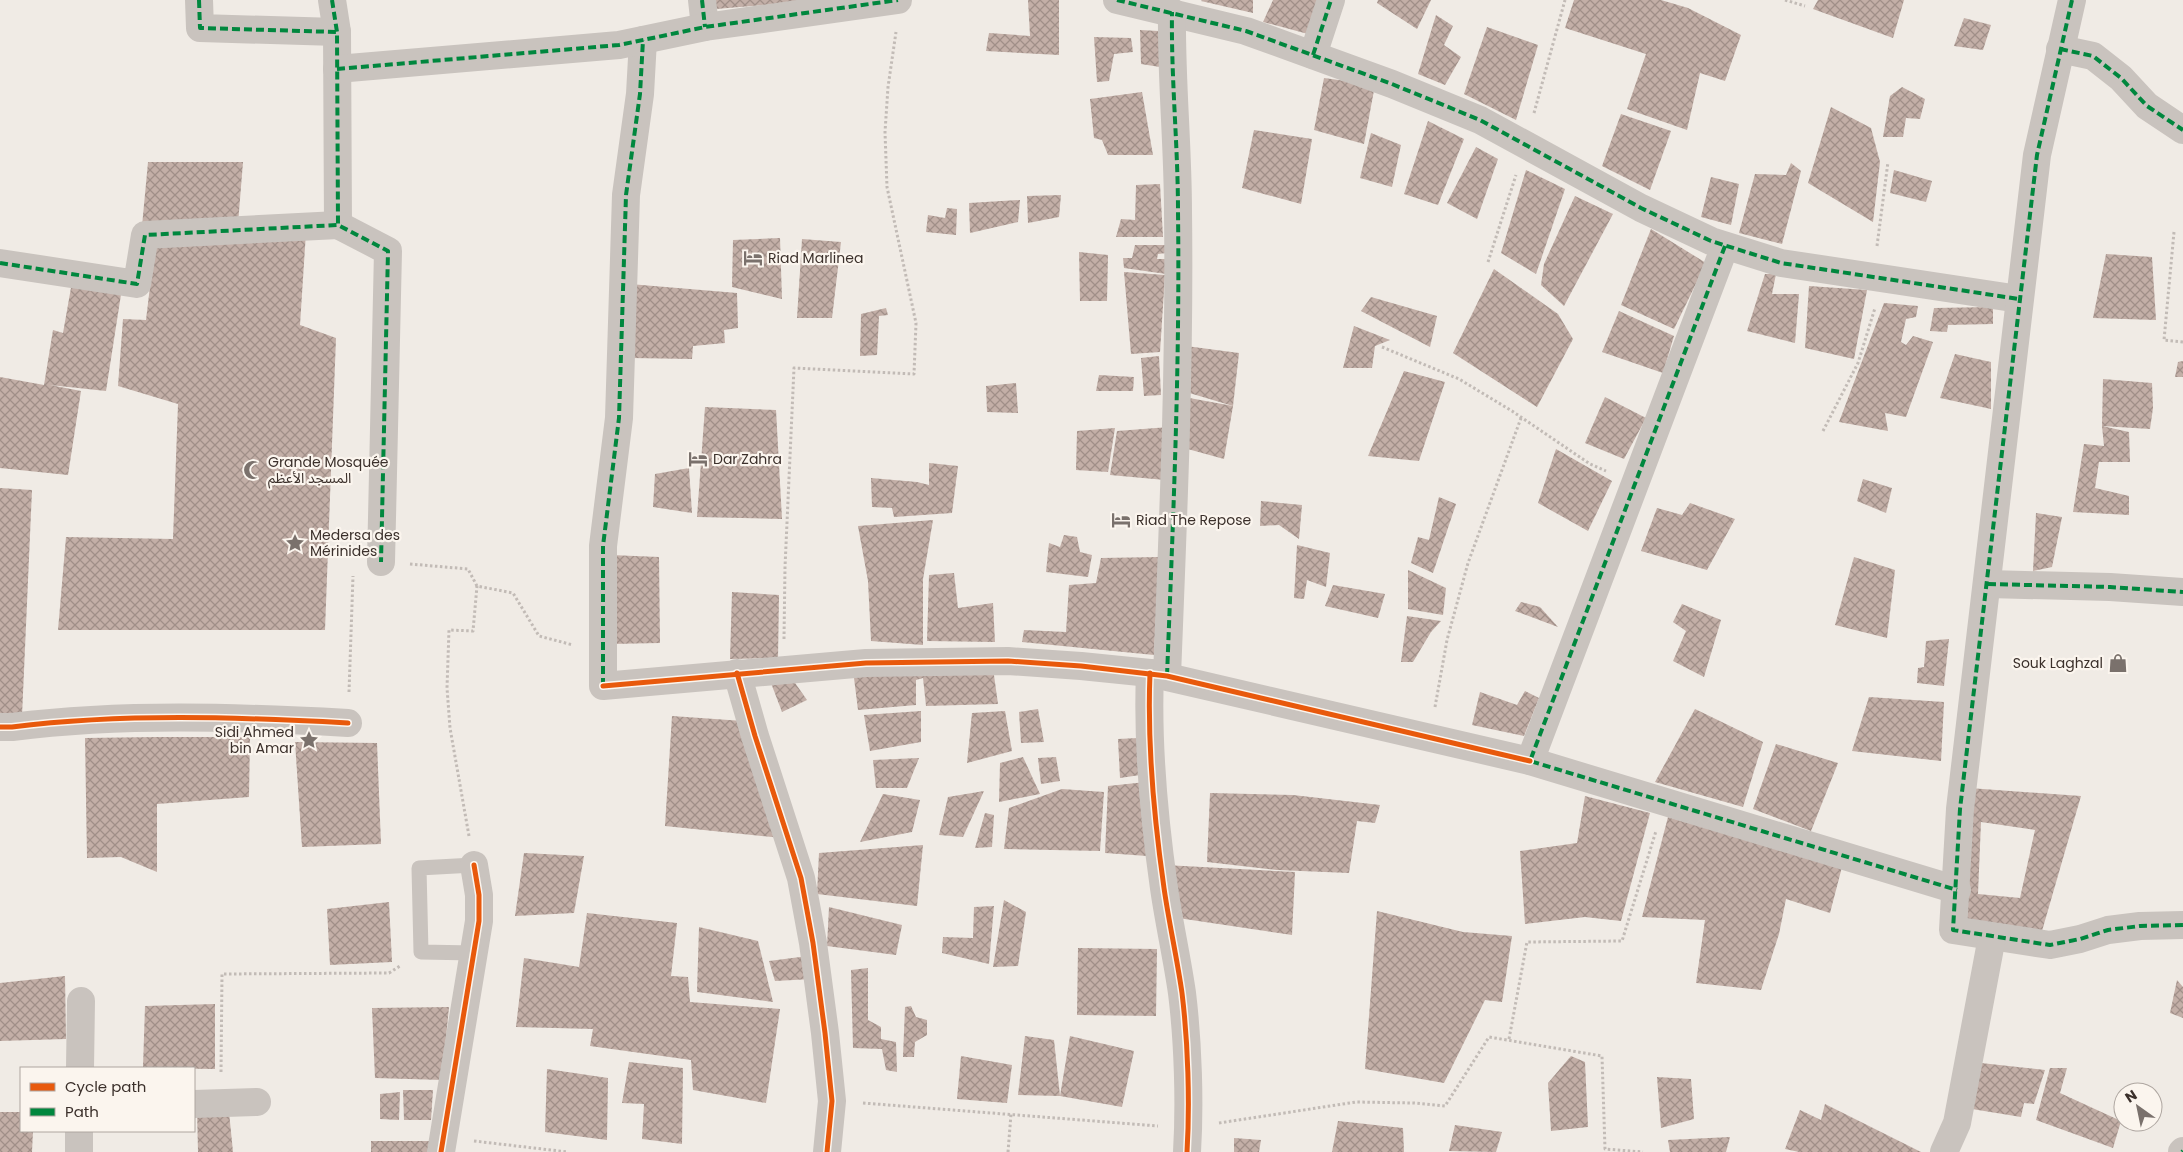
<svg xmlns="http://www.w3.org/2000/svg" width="2183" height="1152" font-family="Poppins,'Noto Sans Arabic',sans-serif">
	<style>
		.building { fill: url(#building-cross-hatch); fill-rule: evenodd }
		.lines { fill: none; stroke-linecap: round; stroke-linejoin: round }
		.path { stroke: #c2bbb6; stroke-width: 3; stroke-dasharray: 2.5 2.5; stroke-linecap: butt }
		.lane { stroke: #c9c3be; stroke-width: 15 }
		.street { stroke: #c9c3be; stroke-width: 28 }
		.quiet { stroke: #00873e; stroke-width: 4; stroke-dasharray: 8 4; stroke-linecap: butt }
		.cycleway-casing { stroke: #fbf5ee; stroke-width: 8 }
		.cycleway { stroke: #e8590c; stroke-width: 5 }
		.labels { text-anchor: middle; stroke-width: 4.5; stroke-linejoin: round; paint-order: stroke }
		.poi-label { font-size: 14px; fill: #3b302b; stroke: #fbf5ee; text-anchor: start }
	</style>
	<defs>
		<pattern id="building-cross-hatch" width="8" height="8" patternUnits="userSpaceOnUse" patternTransform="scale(1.25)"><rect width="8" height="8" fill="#c3afa7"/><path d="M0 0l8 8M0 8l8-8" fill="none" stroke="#a08f88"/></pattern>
	</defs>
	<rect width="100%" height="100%" fill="#f0ebe5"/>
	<g class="building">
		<path d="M715,0H814V1L716,9Z"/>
		<path d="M1028,0H1059V55L986,51L989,33L1030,36Z"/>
		<path d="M1202,0H1253V13L1201,1Z"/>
		<path d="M1273,0H1319L1308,34L1263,22Z"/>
		<path d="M1378,0H1431L1417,29L1377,3Z"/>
		<path d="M1574,0H1661L1688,8L1741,35L1725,81L1700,73L1687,130L1627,109L1646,54L1565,28Z"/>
		<path d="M1818,0H1904L1893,38L1813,9Z"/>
		<path d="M1436,15L1453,26L1444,45L1461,57L1445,85L1418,74Z"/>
		<path d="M1964,18L1991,25L1983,50L1954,46Z"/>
		<path d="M1487,27L1538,45L1516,120L1464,94Z"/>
		<path d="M1140,30L1159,31L1160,67L1141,64Z"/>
		<path d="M1094,37L1131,38L1133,52L1114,54L1109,81L1097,82Z"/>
		<path d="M1324,78L1375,85L1364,144L1314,130Z"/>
		<path d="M1902,87L1925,99L1920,119L1906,118L1903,137H1883L1890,96Z"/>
		<path d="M1142,92L1153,155H1108L1102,140L1094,138L1090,99Z"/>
		<path d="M1831,107L1871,128L1880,162L1873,222L1808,183Z"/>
		<path d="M1621,114L1671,131L1650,190L1602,166Z"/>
		<path d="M1428,121L1464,139L1438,205L1404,194Z"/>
		<path d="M1254,130L1312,139L1301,204L1242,188Z"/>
		<path d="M1371,133L1401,145L1392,187L1360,178Z"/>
		<path d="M1476,147L1498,159L1477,219L1447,203Z"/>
		<path d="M148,162H243L238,224L142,226Z"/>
		<path d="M1791,163L1801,171L1782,244L1739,233L1755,174L1786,175Z"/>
		<path d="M1526,170L1565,189L1536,274L1501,253Z"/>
		<path d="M1894,170L1932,181L1926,202L1890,193Z"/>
		<path d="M1711,177L1739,184L1731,225L1701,217Z"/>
		<path d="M1160,184L1163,237H1116L1121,219L1135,220L1136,185Z"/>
		<path d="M1061,195L1059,217L1028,223L1027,196Z"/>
		<path d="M1575,196L1613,214L1564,306L1541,285L1544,264Z"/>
		<path d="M1020,200L1018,222L970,233L969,203Z"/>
		<path d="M947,208L957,209L956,235L926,232L928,215L945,218Z"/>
		<path d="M1651,229L1706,263L1674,329L1621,305Z"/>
		<path d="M306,232L300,325L336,338L325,630H58L66,537L173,539L178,404L118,386L123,319L146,320L156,236Z"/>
		<path d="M780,238L782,299L732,287L733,240Z"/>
		<path d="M802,239L841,242L832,318H797Z"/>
		<path d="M1135,245H1166L1167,253L1158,254L1157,259H1173V275L1124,268L1123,258H1132Z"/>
		<path d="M1079,252L1108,255L1107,301H1080Z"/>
		<path d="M2106,254L2152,257L2156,320L2093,318Z"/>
		<path d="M1494,269L1558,314L1573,339L1537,407L1453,353Z"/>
		<path d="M1124,272L1165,275L1160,352L1131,354Z"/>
		<path d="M1765,274H1776L1772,294H1799L1795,343L1747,331Z"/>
		<path d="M72,282L122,288L106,391L50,385L81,391L68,475L0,468V377L44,385L53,330L63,333Z"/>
		<path d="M630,284L737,293L738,328L724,330L725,343L693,346L692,359L631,358Z"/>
		<path d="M1809,286L1867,290L1854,359L1805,348Z"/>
		<path d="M1371,297L1437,316L1430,347L1361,311Z"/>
		<path d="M1884,303L1918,306L1916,317L1906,319L1901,342L1906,345L1913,336L1933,342L1906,417L1885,413L1888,431L1839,422Z"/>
		<path d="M1993,307V324L1948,325L1947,332L1930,331L1934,308Z"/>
		<path d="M886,308L888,315L879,316L877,355L860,356L861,314Z"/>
		<path d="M1619,311L1674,336L1663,373L1602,352Z"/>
		<path d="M1354,326L1390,340L1375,346L1372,368H1343Z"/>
		<path d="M1186,346L1239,353L1233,406L1186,392Z"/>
		<path d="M1955,354L1991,362V409L1940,398Z"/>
		<path d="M1159,356L1161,395L1144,396L1141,358Z"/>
		<path d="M2183,361V377H2175L2178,362Z"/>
		<path d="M1404,371L1445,382L1419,461L1368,456Z"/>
		<path d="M1099,375L1134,377L1133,391H1096Z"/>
		<path d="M2103,379L2152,383L2153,408L2150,429L2102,426L2129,432L2130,462H2099L2095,488L2129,496V515L2073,512L2084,444L2104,446L2102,426Z"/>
		<path d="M1016,383L1018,413L987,412L986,386Z"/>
		<path d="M1184,397L1233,406L1224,459L1184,448Z"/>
		<path d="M1605,397L1646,418L1624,459L1585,443Z"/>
		<path d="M705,407L776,410L782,519L697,517Z"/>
		<path d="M1169,427L1165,480L1110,475L1117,431Z"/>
		<path d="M1115,428L1108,472L1076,470L1077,431Z"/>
		<path d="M1556,449L1612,481L1588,531L1538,503Z"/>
		<path d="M929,463L958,466L952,513L894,517L892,508L872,507L871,478L917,482L929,485Z"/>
		<path d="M689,468L692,513L653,507L655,474Z"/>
		<path d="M1863,479L1892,488L1886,513L1857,501Z"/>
		<path d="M0,488L32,490L22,716L0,713Z"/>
		<path d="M1439,497L1456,504L1433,573L1411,563L1418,537L1429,540Z"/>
		<path d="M1261,501L1302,505L1299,539L1279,525L1260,526Z"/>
		<path d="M1690,503L1735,519L1707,570L1641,551L1657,508L1682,515Z"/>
		<path d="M2036,513L2062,517L2052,567L2033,571Z"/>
		<path d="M933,520L923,579V645L871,641L868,581L858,526Z"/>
		<path d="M1064,535L1077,537L1080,552L1092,555L1088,577L1046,572L1049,543L1060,547Z"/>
		<path d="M1297,545L1330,553L1326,587L1307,580L1304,599L1294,598Z"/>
		<path d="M611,555L659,557L660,643L611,644Z"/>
		<path d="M1159,557L1154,655L1022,642L1024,630L1066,632L1069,585L1096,583L1101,558Z"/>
		<path d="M1854,557L1895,570L1887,638L1835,625Z"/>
		<path d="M1408,570L1446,588L1443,615L1408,609Z"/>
		<path d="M954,573L958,608L993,603L995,642L927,641L929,575Z"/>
		<path d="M1333,585L1385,594L1378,618L1325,606Z"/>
		<path d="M732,592L779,595L778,658L730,659Z"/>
		<path d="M1521,602L1540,607L1558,627L1515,611Z"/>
		<path d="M1682,604L1721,620L1704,677L1673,661L1686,631L1673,622Z"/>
		<path d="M1407,616L1441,621L1431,632L1413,662H1401Z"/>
		<path d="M1949,639L1944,686L1917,683L1918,668L1924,667L1926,641Z"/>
		<path d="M993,668L998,704L926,706L923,678L916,680V705L858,710L853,670Z"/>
		<path d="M793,680L807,700L782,712L771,683Z"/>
		<path d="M1525,691L1539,698L1524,736L1472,725L1480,692L1517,705Z"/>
		<path d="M1869,697L1944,702L1941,761L1852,751Z"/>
		<path d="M1038,709L1044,742L1021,743L1019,712Z"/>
		<path d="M1695,709L1763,742L1743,807L1655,782Z"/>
		<path d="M921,711V742L870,751L864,715Z"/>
		<path d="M1005,711L1012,751L967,763L972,713Z"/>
		<path d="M672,716L743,721L782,838L665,826Z"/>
		<path d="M158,737H250L249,797L157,804V872L121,857L87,858L85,738Z"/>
		<path d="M1138,738L1140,775L1120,778L1118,739Z"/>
		<path d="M295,742L377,743L381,844L302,847Z"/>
		<path d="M1776,744L1838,763L1811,831L1753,809Z"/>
		<path d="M1023,757L1040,794L999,802L1000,763Z"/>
		<path d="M1056,757L1060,781L1041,784L1038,758Z"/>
		<path d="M919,758L907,788H876L873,760Z"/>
		<path d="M1146,782L1147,856L1105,853L1108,786Z"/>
		<path d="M1969,788L2081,796L2042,931L1957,922ZM1981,822L2035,830L2020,898L1978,894Z"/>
		<path d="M1062,789L1104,792L1100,851L1004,849L1009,808Z"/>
		<path d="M984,791L963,837L939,835L948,797Z"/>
		<path d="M1210,793L1293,795L1380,805L1375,823L1357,821L1349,873L1277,870L1207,862Z"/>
		<path d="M883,794L920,800L912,832L860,842Z"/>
		<path d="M1585,796L1650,813L1621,921L1585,917L1525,924L1520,851L1577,843Z"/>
		<path d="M985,813L994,815L992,847L975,848Z"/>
		<path d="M1668,817L1842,867L1830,913L1786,899L1779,934L1761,990L1696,983L1705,920L1642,917Z"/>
		<path d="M923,845L917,906L817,894L819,853Z"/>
		<path d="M524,853L584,856L574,913L515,916Z"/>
		<path d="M1165,865L1295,872L1292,935L1178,918Z"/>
		<path d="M1004,900L1026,912L1018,966L993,967Z"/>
		<path d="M389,902L392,962L330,965L327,909Z"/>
		<path d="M994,906L989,964L942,953L943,937L973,938L974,907Z"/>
		<path d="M829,907L902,925L896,955L827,946Z"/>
		<path d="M1377,911L1463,932L1512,936L1502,1002L1485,1000L1444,1083L1365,1069Z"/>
		<path d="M587,913L677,923L671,976L688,977L690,1002L780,1009L766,1103L693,1090L691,1060L590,1046L593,1029L516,1027L524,958L579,967Z"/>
		<path d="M699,927L758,941L773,1002L697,992Z"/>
		<path d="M1078,948L1157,949L1156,1016L1077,1015Z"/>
		<path d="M808,956L812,979L775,981L769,961Z"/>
		<path d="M868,968V1020L881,1027V1039L896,1042L897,1072L886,1070L882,1049L853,1048L851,970Z"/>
		<path d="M65,976L66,1039L0,1041V983Z"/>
		<path d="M2177,980L2183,987V1018L2170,1013Z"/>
		<path d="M215,1004V1069L143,1068L145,1006Z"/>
		<path d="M911,1006L916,1017L927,1020V1035L915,1042L914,1057H903L905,1007Z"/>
		<path d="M449,1007L442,1080L375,1078L372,1008Z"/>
		<path d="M1025,1036L1054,1040L1060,1096L1018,1095Z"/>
		<path d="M1070,1036L1134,1051L1122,1107L1060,1096Z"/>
		<path d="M961,1056L1012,1065L1007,1103L957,1099Z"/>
		<path d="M1571,1056L1585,1062L1588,1127L1551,1131L1548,1083Z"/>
		<path d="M629,1062L683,1068L682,1144L642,1139L644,1104L622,1103Z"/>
		<path d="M1981,1063L2045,1070L2034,1104L2024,1103L2021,1117L1972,1109Z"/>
		<path d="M2050,1068H2067L2060,1093L2121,1121L2113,1148L2036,1120Z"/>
		<path d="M547,1069L608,1078L607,1140L545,1132Z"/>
		<path d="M1657,1077L1691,1079L1694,1119L1661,1128Z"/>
		<path d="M403,1090H433L431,1120H404Z"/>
		<path d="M400,1092L399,1120L380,1119V1094Z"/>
		<path d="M1825,1104L1921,1152H1799L1785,1149L1800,1110L1821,1120Z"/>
		<path d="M197,1109L229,1112L233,1152H198Z"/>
		<path d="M0,1112H21V1131H33L32,1152H0Z"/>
		<path d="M1338,1121L1403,1128L1404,1152H1332Z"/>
		<path d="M1455,1125L1502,1132L1496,1152L1449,1151Z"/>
		<path d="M1730,1137L1726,1152H1670L1668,1140Z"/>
		<path d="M1234,1138L1261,1140L1259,1152H1234Z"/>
		<rect x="371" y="1141" width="58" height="11"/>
	</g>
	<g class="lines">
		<g class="path">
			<path d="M1785,0L1805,6"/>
			<path d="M1534,113L1565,0"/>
			<path d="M2174,232L2164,340L2183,342"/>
			<path d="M1877,246L1888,162"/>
			<path d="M1488,262L1516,175"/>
			<path d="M1382,347L1459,379L1512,411L1590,464L1606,471"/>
			<path d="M1823,431L1858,363L1875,308"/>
			<path d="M410,564L468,569L477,586L513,593L539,636L573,645"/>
			<path d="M784,639L785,567L794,368L914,374L916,323L887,187L885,132L888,87L896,32"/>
			<path d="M349,692L353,576"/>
			<path d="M1435,707L1447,640L1468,563L1521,418"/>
			<path d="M469,836L450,728L447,688L449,630L473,631L477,586"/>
			<path d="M1509,1039L1527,942L1622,941L1656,831"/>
			<path d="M221,1072L222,974L389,973L400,966"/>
			<path d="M863,1103L1158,1126"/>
			<path d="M1219,1123L1356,1102L1414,1103L1445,1106L1489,1037L1602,1056L1605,1149L1643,1152"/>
			<path d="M474,1141L568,1152"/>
			<path d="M1008,1152L1011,1114"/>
		</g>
		<path class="lane" d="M474,865L419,868L421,952L474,953"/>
		<g class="street">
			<path d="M199,0L200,28L337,32"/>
			<path d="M332,0L337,32L338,225L388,251L381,562"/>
			<path d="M702,0L705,27"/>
			<path d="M1117,0L1246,31L1392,84L1480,120L1641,208L1711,241L1781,263L2019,299"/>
			<path d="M2072,0L2037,155L1960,809L1953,930L2050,945L2080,939L2108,930L2140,926L2183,925"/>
			<path d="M643,40L640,94L626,195L619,418L603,546V686L866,663L1008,661L1081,666L1150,673L1530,761L1957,890"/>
			<path d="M2060,49L2093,56L2121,78L2147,106L2183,130"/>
			<path d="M1313,55L1331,0"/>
			<path d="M337,69L619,45L705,27L898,0"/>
			<path d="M0,263L137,284L145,235L338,225"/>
			<path d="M1988,584L2110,587L2183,592"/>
			<path d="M737,673L755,736L801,878L813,943L825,1033L832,1101L827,1152"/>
			<path d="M1150,673C1147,745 1154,818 1164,888C1169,923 1177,958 1182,993C1188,1042 1190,1103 1187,1152"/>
			<path d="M1167,676C1173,522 1180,367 1178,212C1178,145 1171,79 1172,12"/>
			<path d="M0,727H12C123,713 236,717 348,723"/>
			<path d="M1530,761L1725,246"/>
			<path d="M80,1068L81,1001"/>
			<path d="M194,1104L257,1102"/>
			<path d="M79,1152V1131"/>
			<path d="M441,1152L479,921V895L474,865"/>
			<path d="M1944,1152L1957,1123L1992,937"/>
			<path d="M2182,1152L2183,1151"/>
		</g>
		<g class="quiet">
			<path d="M199,0L200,28L337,32"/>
			<path d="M332,0L337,32L338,225L388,251L381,562"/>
			<path d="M702,0L705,27"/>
			<path d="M1117,0L1246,31L1392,84L1480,120L1641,208L1711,241L1781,263L2019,299"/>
			<path d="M2072,0L2037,155L1960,809L1953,930L2050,945L2080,939L2108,930L2140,926L2183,925"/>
			<path d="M2060,49L2093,56L2121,78L2147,106L2183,130"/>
			<path d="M1313,55L1331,0"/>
			<path d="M337,69L619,45L705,27L898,0"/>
			<path d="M1725,246L1530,761L1957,890"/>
			<path d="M0,263L137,284L145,235L338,225"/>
			<path d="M1988,584L2110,587L2183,592"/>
			<path d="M1167,676C1173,522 1180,367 1178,212C1178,145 1171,79 1172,12"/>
			<path d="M603,686V546L619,418L626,195L640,94L643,40"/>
			<path d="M2182,1152L2183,1151"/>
		</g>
		<g class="cycleway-casing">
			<g id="cycleway">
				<path d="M737,673L755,736L801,878L813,943L825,1033L832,1101L827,1152"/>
				<path d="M1150,673C1147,745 1154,818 1164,888C1169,923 1177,958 1182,993C1188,1042 1190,1103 1187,1152"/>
				<path d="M603,686L866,663L1008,661L1081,666L1167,676L1530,761"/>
				<path d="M0,727H12C123,713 236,717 348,723"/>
				<path d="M441,1152L479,921V895L474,865"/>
			</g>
		</g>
		<use href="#cycleway" class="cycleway"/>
	</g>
	<defs>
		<g id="hotel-bare" transform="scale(1.5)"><path d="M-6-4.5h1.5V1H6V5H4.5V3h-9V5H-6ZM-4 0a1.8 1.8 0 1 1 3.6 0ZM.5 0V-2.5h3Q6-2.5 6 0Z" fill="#7a716c" stroke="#fbf5ee" stroke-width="2.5" paint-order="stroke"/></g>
		<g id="mosque-bare" transform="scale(1.5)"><path d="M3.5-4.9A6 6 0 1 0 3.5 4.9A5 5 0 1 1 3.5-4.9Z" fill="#7a716c" stroke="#fbf5ee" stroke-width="2.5" paint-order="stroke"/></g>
		<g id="sight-bare" transform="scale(1.5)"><path d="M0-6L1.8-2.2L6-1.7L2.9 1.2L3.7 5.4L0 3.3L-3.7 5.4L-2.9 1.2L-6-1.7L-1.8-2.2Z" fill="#7a716c" stroke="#fbf5ee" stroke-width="2.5" paint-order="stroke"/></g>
		<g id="shop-bare" transform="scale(1.5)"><path d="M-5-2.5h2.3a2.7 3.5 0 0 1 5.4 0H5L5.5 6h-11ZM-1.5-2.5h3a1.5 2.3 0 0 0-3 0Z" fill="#7a716c" stroke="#fbf5ee" stroke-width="2.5" paint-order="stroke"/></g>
	</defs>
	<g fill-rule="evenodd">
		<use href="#hotel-bare" x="753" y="258"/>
		<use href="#hotel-bare" x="698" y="459"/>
		<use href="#mosque-bare" x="253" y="470"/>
		<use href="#hotel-bare" x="1121" y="520"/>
		<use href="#sight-bare" x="295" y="543"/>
		<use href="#shop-bare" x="2118" y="663"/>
		<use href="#sight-bare" x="309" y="740"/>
	</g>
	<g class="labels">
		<g class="poi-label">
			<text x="768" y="263">Riad Marlinea</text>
			<text x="713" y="464">Dar Zahra</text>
			<text x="268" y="467">Grande Mosquée<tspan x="268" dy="16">المسجد الأعظم</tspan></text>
			<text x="1136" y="525">Riad The Repose</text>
			<text x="310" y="540">Medersa des<tspan x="310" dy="16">Mérinides</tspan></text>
			<text x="2103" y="668" text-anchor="end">Souk Laghzal</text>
			<text x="294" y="737" text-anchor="end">Sidi Ahmed<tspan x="294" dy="16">bin Amar</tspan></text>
		</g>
	</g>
	<rect x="20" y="1067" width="175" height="65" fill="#fbf5ee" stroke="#aea6a0"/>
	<rect x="30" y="1083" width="25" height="8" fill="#e8590c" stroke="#aea6a0"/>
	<text x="65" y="1092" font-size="15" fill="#3b302b">Cycle path</text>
	<rect x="30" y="1108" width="25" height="8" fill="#00873e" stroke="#aea6a0"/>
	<text x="65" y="1117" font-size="15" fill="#3b302b">Path</text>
	<g transform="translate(2138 1107) rotate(327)"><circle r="24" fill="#fbf5ee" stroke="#aea6a0"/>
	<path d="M0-4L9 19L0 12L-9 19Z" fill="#7a716c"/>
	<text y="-8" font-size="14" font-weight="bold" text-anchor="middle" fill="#3b302b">N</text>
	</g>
</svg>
